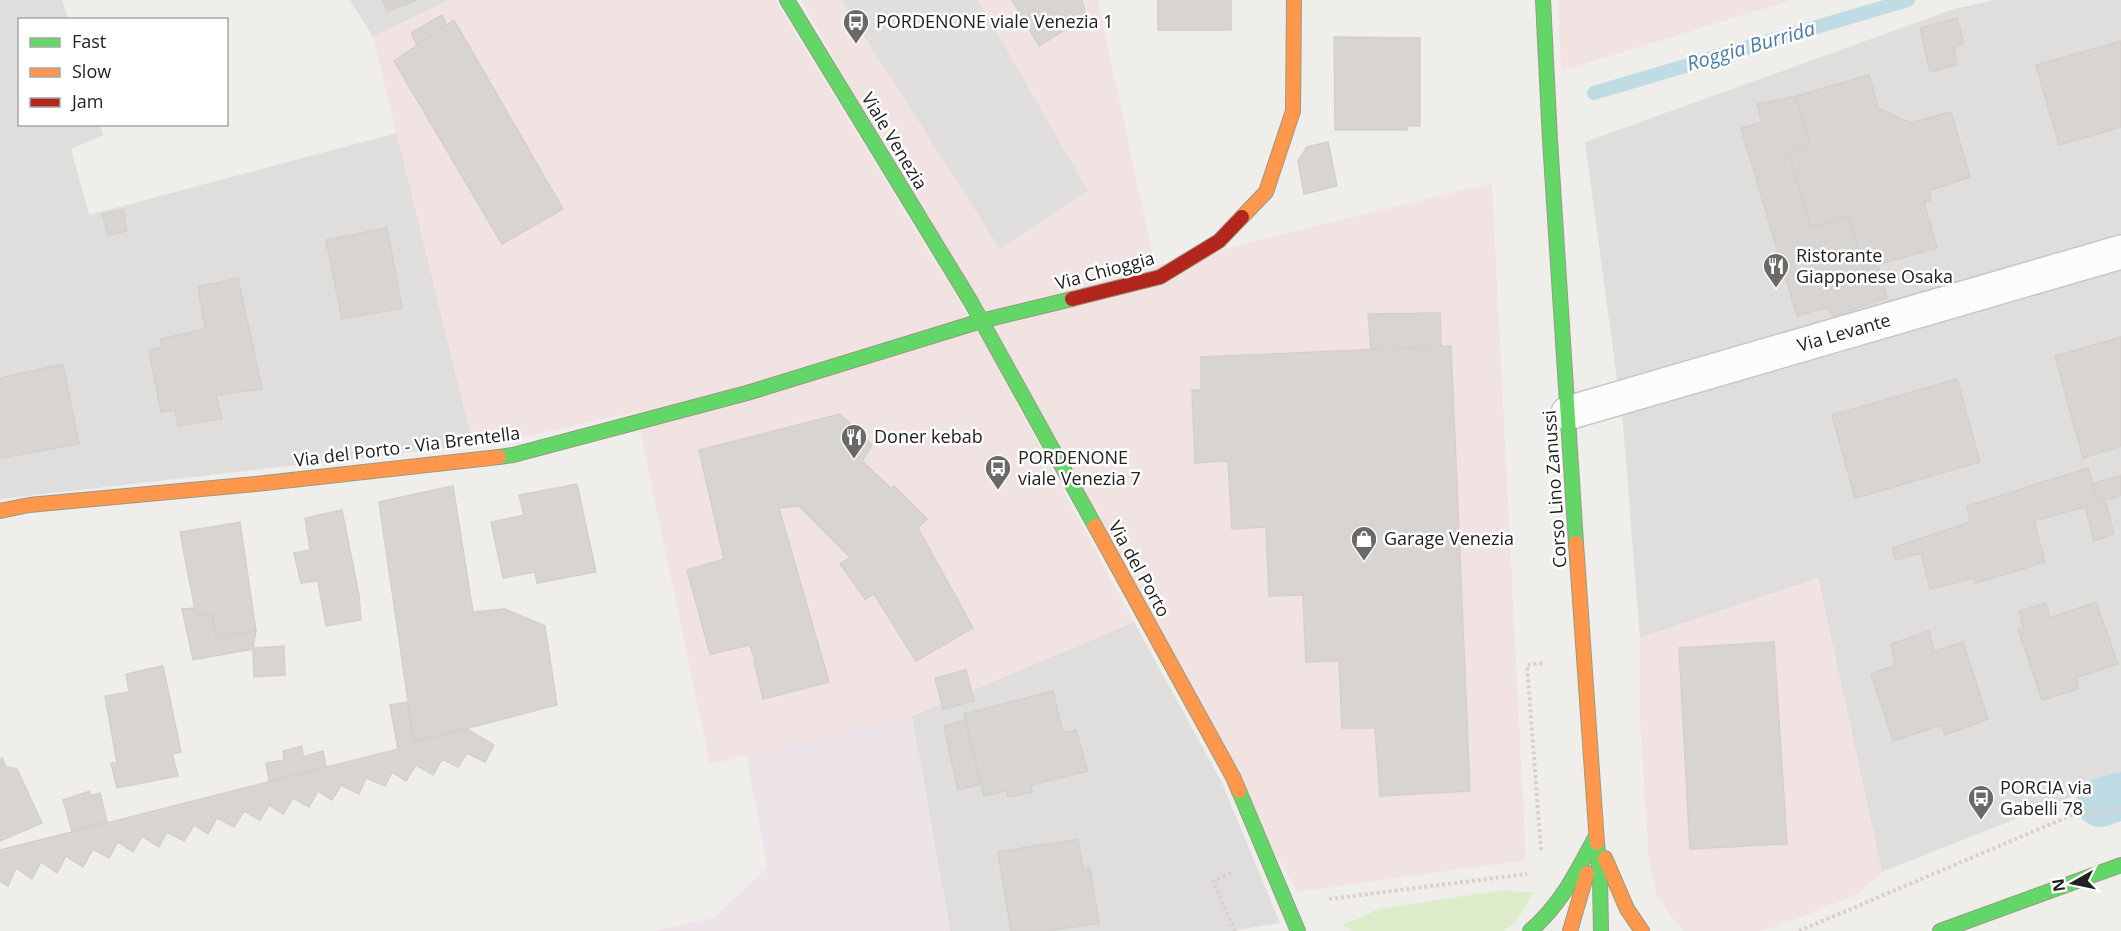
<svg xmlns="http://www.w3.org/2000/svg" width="2121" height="931" font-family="'Open Sans',sans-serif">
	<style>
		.residential { fill: #dfdedc }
		.commercial { fill: #f1e3e1 }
		.industrial { fill: #ede4e9 }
		.grass { fill: #ddeccb }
		.parking { fill: #e0dfde }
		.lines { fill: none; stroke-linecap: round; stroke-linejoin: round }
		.stream { stroke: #bfdbe3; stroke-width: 14 }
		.canal { stroke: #bfdbe3; stroke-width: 48 }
		.building { fill: #d7d4d2; stroke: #d3d0cc; stroke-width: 1.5 }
		.street-casing { stroke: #c9c8c7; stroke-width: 36 }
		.fast-casing { stroke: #999a82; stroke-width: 16 }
		.slow-casing { stroke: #999a82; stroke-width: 16 }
		.jam-casing { stroke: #999a82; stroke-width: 16 }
		.path { stroke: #dccecd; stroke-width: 4; stroke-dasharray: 3 3; stroke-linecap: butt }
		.street { stroke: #fdfcfc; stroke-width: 33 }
		.fast { stroke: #63d668; stroke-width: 14 }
		.slow { stroke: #ff974d; stroke-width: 14 }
		.jam { stroke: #b3261e; stroke-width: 14 }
		.labels { text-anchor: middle; stroke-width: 5; stroke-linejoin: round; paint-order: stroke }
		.poi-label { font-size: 18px; fill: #222; stroke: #fff; text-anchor: start }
		.street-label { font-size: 18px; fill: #222; stroke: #fff }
		.water-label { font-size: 20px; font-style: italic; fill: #4a7aab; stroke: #fff }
	</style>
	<rect width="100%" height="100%" fill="#f0eeeb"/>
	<g class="residential">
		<path d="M0,0H62L68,19L20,20V124L100,125L103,135L71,149L89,215L397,133L473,445L0,499Z"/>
		<path d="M350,0H449L373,37Z"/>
		<path d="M1995,0H2121V780L2084,792L1882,872L1818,578L1640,638L1623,424L1585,142L1954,9Z"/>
		<path d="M1134,622L1222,783L1280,923L1233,931H950L912,716Z"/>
	</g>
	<g class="commercial">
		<path d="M449,0H775L981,337L1134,622L912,716L710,764L636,412L505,441L473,445L373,37Z"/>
		<path d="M801,0H1098L1155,266L1492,183L1526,860L1297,892Z"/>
		<path d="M1558,0H1792L1561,71Z"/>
		<path d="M1818,578L1882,872L1858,894L1781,925L1759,931H1685L1675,922L1657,897L1649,861L1640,721V638Z"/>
	</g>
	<path class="industrial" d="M912,716L950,931H651L714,918L767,867L746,755Z"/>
	<path class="grass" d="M1503,890L1534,893L1515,923L1504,931H1352L1342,924L1358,919L1378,909Z"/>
	<path class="parking" d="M841,0H978L1088,191L1000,249Z"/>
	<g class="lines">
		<path class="stream" d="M1594,93L1908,0"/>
		<path class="canal" d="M2100,803L2121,796"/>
	</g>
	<g class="building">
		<path d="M383,0H417L387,11Z"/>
		<path d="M1012,0H1082L1086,17L1039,46Z"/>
		<rect x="1158" y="0" width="73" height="30"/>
		<path d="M442,15L447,25L417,45L411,33Z"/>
		<path d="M1957,18L1964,43L1954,47L1957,65L1930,72L1920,28Z"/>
		<path d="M454,20L563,209L502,244L394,61Z"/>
		<path d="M1334,37L1420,38V126H1407V130H1335Z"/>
		<path d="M2121,41V127L2059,145L2036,65Z"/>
		<path d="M1869,75L1878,108L1897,117L1910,123L1951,112L1970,177L1929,191L1931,200L1924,202L1937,248L1863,269L1849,217L1811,228L1788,151L1810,145L1796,96Z"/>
		<path d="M1796,96L1810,145L1788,151L1811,228L1849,217L1863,269L1878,265L1887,298L1833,316L1828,307L1797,316L1741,128L1762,122L1757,104Z"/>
		<path d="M1328,142L1337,186L1304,194L1298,161L1307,147Z"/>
		<path d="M123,210L127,231L108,235L102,214Z"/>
		<path d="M387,228L402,308L342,319L326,240Z"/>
		<path d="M238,278L262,389L216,395L222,419L178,426L175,410L161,412L149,350L162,347L160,339L205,329L198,287Z"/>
		<path d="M1440,313L1441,347L1371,350L1368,314Z"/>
		<path d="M2121,337V446L2083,458L2055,356Z"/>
		<path d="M1451,346L1470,791L1380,796L1375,728H1342L1339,661L1306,662L1303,595L1269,596L1266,527L1232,529L1228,461L1195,463L1192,390H1201V357Z"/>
		<path d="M63,364L79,444L0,458V378Z"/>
		<path d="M1957,379L1980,462L1855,498L1832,415Z"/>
		<path d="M840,414L872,445L862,461L892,489L894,486L927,519L918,528L973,628L916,661L874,594L865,599L840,564L850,557L799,506L779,508L829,682L763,699L754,661H755L750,645L710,654L687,570L724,559L699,450Z"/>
		<path d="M2088,468L2098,503L2034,521L2045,562L1976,583L1974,578L1930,589L1921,553L1896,560L1892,548L1970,522L1967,506Z"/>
		<path d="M2121,475V495L2098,503L2092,484Z"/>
		<path d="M577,484L596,572L537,583L535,572L503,578L491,522L524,515L519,495Z"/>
		<path d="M453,486L473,612L505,609L545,626L557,705L414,742L379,502Z"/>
		<path d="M2105,500L2114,534L2094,541L2085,506Z"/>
		<path d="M342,510L359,595L361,620L326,626L318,581L301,583L294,553L310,550L305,518Z"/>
		<path d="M240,522L256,631L216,638L212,614L196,615L180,532Z"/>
		<path d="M2096,602L2118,664L2076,678L2078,689L2042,700L2018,629L2023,627L2019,611L2046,603L2050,618Z"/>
		<path d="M195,608L196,615L212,614L216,638L256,631L253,648L284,646L285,675L254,677L253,649L193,660L182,609Z"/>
		<path d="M1929,631L1934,652L1963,642L1988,719L1945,735L1941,725L1893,741L1871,674L1895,665L1891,644Z"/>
		<path d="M1774,642L1787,844L1690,849L1679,648Z"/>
		<path d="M163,666L181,752L172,754L178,776L117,788L111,763H117L105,696L129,692L126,674Z"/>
		<path d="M966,670L974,701L943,709L935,678Z"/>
		<path d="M1053,691L1063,733L1076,730L1088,771L1031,785L1032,792L1008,797L1006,791L984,796L964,714Z"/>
		<path d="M407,702L414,742L467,729L494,745L485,762L467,753L458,767L442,759L433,775L416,765L406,781L392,772L385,786L366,778L359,794L341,785L332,800L318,791L309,807L293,798L283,814L269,805L260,820L244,811L234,827L217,818L208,834L194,825L184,841L167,832L159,847L142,836L133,852L118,842L109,858L93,849L83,867L66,856L57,873L41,862L32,879L16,868L8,886L0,881V850L398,749L390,705Z"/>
		<path d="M965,720L981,784L958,790L944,726Z"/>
		<path d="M302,746L303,757L323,751L326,767L269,781L266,763L284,760L283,751Z"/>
		<path d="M2,758L6,767L17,769L42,823L0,841V759Z"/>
		<path d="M90,791V796L100,793L107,822L72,831L63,800Z"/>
		<path d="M1078,839L1083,869L1090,868L1099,923L1046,931H1011L998,852Z"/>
	</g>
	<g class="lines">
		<g class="street-casing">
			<path id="street" d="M1568,413L2121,252"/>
		</g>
		<g class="fast-casing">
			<g id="fast">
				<path d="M787,0L971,302L1095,526"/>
				<path d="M1543,0L1550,140L1576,543"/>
				<path d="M499,457L513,455L747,393L981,321L1072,299"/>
				<path d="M1239,791L1298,931"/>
				<path d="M1597,843L1600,878L1601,931"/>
				<path d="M1530,931C1561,905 1577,871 1596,836"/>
				<path d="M1940,931L2121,865"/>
			</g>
		</g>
		<g class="slow-casing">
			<g id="slow">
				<path d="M1242,217L1266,192L1293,111L1294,0"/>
				<path d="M0,511L29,505L256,484L499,457"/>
				<path d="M1095,526L1233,777L1239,791"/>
				<path d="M1576,543L1597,843"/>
				<path d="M1605,858L1627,909L1642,931"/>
				<path d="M1570,931L1587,873"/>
			</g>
		</g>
		<g class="jam-casing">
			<path id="jam" d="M1072,299L1160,277L1219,241L1242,217"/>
		</g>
		<g class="path">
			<path d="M1541,850L1527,665L1544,663"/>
			<path d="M1231,873L1213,881L1235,931"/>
			<path d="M1329,899L1527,874"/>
			<path d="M1799,931L2072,815L2121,810"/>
		</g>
		<use href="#street" class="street"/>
		<use href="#fast" class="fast"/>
		<use href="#slow" class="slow"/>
		<use href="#jam" class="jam"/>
	</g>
	<defs>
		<g id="bus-pin" transform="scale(1.35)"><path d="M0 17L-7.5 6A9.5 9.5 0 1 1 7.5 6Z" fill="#6a6968" stroke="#fff"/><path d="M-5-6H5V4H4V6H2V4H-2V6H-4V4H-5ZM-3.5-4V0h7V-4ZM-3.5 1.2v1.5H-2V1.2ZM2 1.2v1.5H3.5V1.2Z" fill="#fff"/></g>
		<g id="restaurant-pin" transform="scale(1.35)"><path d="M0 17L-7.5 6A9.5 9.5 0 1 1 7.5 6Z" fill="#6a6968" stroke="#fff"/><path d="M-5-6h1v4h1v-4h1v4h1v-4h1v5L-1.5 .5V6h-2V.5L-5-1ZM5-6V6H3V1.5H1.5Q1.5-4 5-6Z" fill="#fff"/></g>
		<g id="shop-pin" transform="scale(1.35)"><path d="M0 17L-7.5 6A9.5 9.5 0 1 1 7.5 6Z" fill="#6a6968" stroke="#fff"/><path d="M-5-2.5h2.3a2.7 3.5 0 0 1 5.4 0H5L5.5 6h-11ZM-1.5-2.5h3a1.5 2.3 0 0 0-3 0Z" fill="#fff"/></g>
	</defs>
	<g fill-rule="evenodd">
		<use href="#bus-pin" x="856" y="22"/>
		<use href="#restaurant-pin" x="1776" y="266"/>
		<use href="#restaurant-pin" x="854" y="437"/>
		<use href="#bus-pin" x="998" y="468"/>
		<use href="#shop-pin" x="1364" y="539"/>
		<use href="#bus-pin" x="1981" y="798"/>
	</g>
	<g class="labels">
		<g class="poi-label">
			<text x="876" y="28">PORDENONE viale Venezia 1</text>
			<text x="1796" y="262">Ristorante<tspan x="1796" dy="21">Giapponese Osaka</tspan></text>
			<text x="874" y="443">Doner kebab</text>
			<text x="1018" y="464">PORDENONE<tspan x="1018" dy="21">viale Venezia 7</tspan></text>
			<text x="1384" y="545">Garage Venezia</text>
			<text x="2000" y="794">PORCIA via<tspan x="2000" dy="21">Gabelli 78</tspan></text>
		</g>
		<g class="street-label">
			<text transform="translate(894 141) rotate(59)" y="6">Viale Venezia</text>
			<text transform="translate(1105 271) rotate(-15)" y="6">Via Chioggia</text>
			<text transform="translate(1844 333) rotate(-16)" y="6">Via Levante</text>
			<text transform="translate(407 447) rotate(-7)" y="6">Via del Porto - Via Brentella</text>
			<text transform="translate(1555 489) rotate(-94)" y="6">Corso Lino Zanussi</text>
			<text transform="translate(1139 569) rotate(61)" y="6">Via del Porto</text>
		</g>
		<g class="water-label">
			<text transform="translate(1751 46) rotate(-16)" y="7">Roggia Burrida</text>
		</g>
	</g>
	<rect x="18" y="18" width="210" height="108" fill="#ffffff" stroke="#a7a7a7" stroke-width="1.5"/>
	<rect x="30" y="38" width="30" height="9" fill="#63d668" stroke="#a7a7a7" stroke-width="1.5"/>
	<text x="72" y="48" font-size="18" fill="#222222">Fast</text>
	<rect x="30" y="68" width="30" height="9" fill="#ff974d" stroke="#a7a7a7" stroke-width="1.5"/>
	<text x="72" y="78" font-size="18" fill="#222222">Slow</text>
	<rect x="30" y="98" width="30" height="9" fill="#b3261e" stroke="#a7a7a7" stroke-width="1.5"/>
	<text x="72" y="108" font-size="18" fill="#222222">Jam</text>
	<g transform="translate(2073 883) rotate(261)" stroke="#ffffff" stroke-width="4.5" paint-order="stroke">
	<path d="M0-4.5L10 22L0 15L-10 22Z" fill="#222222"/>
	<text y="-9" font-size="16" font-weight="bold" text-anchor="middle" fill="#222222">N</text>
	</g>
</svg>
